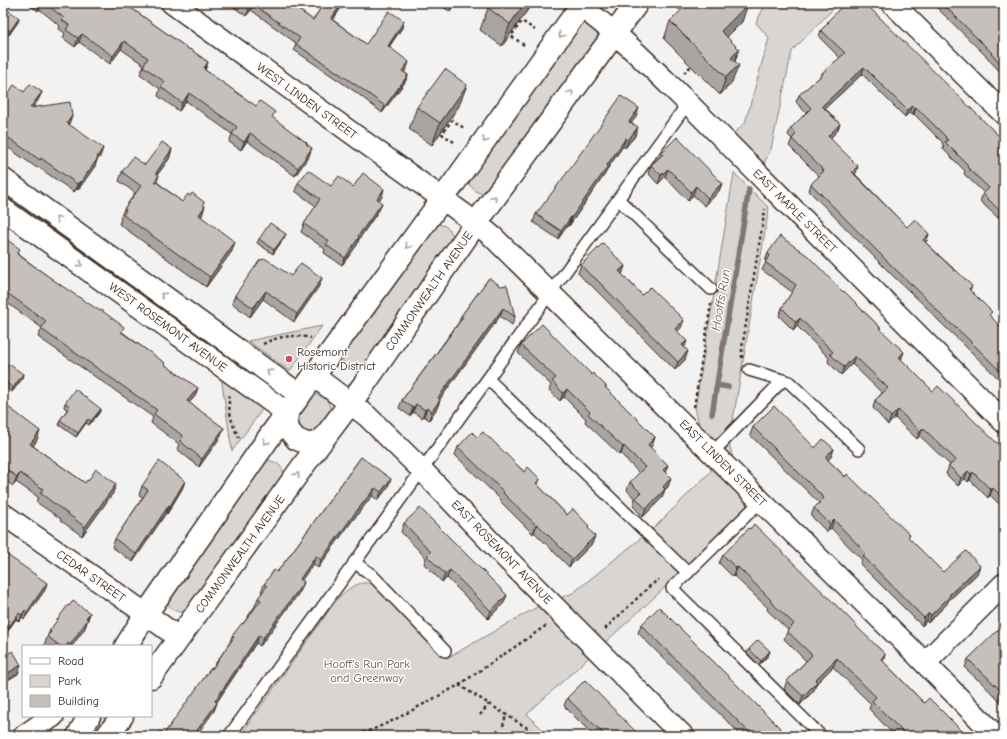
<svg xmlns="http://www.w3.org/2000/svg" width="1007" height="739" font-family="'Comic Neue',sans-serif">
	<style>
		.green { fill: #d8d5d2; stroke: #8a8078 }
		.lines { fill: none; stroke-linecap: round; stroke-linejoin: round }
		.stream { stroke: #827770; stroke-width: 5.5 }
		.lane-casing { stroke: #3b2a1e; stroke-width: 14 }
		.street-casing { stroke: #3b2a1e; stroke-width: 24 }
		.secondary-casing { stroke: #3b2a1e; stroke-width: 25 }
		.path { stroke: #3b2a1e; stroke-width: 2.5; stroke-dasharray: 3 3; stroke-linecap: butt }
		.lane { stroke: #fff; stroke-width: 11 }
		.street { stroke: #fff; stroke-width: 21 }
		.secondary { stroke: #fff; stroke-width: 22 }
		.wall { fill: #aaa5a3; stroke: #3b2a1e }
		.shaded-wall { fill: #8b8684; stroke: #3b2a1e }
		.building { fill: #c6c0bd; stroke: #3b2a1e }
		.oneway { stroke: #a79f9a }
		.poi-dot { fill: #d1495b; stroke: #fff; stroke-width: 1.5 }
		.labels { text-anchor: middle; stroke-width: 3; stroke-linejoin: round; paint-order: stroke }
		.street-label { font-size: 12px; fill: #3b2a1e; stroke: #fff }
		.poi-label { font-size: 12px; fill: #3b2a1e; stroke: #fff; text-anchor: start }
		.park-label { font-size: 12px; fill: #62554b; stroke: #fff }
		.water-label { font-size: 13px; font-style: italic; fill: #65574e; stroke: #fff }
	</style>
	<rect width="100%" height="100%" fill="#f3f2f2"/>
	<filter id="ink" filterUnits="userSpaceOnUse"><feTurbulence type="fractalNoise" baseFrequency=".025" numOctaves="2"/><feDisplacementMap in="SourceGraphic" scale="8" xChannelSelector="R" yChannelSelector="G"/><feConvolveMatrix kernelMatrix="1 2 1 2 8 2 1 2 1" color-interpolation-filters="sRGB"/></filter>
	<g filter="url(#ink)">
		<g class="green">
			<path d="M766,3H839L792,51L771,149L764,163L734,133L745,123L769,38L756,23Z"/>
			<path d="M581,20L601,37L488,194C478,195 472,189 467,181Z"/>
			<path d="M734,173L769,208L729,444L747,507L658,594L527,714L546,733L543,736H240L335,602C343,592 358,579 372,584C375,585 378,587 381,589L447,658L537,607L573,593L656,526L711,471L695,408Z"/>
			<path d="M3,188L280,389L277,393L275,394L3,198Z"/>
			<path d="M438,224C448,226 450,229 454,238L364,367L357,370L351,369L345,365L342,360V353Z"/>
			<path d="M322,326L290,371L248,341Z"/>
			<path d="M221,376L264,407L232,451Z"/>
			<path d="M318,395C327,398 328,401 331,410L314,435L301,433L294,415L310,396Z"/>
			<path d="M268,460C279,463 284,467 284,478L187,612C176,613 171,610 166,601L262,461Z"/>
			<path d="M99,716H113L97,736H89Z"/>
		</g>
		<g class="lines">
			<g class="stream">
				<path d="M717,385L728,387"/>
				<path d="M712,414L749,189"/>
			</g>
			<g class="lane-casing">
				<g id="lane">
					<path d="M618,199L711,289"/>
					<path d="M749,370L789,382L859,449"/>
					<path d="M488,379L688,573"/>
					<path d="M712,453L783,380"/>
					<path d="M761,501L672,588L821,736"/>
					<path d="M354,562L372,575L445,651"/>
					<path d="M229,736C381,525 535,314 688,103"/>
				</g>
			</g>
			<g class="street-casing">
				<g id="street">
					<path d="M172,3L476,223L493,237L916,654L996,736"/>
					<path d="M576,3C617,32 652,68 688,103L1004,422"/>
					<path d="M892,3L1004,114"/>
					<path d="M3,179L300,395"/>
					<path d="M3,209L287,413L288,429L296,439L308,444L322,441"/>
					<path d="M314,376L367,416L421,469L507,559L683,736"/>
					<path d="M3,514L146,614L179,638"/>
					<path d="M925,663L1004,584"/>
					<path d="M24,736L53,716"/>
				</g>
			</g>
			<g class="secondary-casing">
				<g id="secondary">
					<path d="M126,646L146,614L270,436L454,183L583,3"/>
					<path d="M151,677L306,462L363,386L476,223L637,3"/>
					<path d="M78,736L89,716"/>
					<path d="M107,736L122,716"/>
				</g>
			</g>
			<g class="path">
				<path d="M674,3L683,12"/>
				<path d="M524,45L511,36L522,21L535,30"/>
				<path d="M684,73L691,66"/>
				<path d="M454,142L442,134L452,120L464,128"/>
				<path d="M263,344C278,336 294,334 311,338"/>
				<path d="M742,358V348L765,209"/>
				<path d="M229,395C228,410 232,425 239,438"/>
				<path d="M694,407L711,304"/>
				<path d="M605,629L650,586L659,579"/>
				<path d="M459,685L540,736"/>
				<path d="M480,715L489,704"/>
				<path d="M503,726L506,715"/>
				<path d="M351,736L372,730L392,721L459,685L547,625"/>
			</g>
			<use href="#lane" class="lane"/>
			<use href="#street" class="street"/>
			<use href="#secondary" class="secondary"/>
		</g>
		<g class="wall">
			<path d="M26,3H124L190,50L208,62L205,70L307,143V144L309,156L295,176L247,141L241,150L229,142L232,134L186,101L179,111L158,96L160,89L140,74L144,65L121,49L110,64L79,42L75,47L63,38L65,33L59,29L60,26L39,9L38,11Z"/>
			<path d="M228,3H289L313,20L324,3H344L333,20L366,44L402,28L389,47L407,68L404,72L408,75L405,82L382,113L357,93L294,50L296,43L251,10L246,16Z"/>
			<path d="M438,3H456L450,12Z"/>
			<path d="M492,3H531L529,8L502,46L480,30L488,8Z"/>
			<path d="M932,3H992L1004,14V76L989,60V59Z"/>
			<path d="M3,11L19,18L18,22L9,35L3,31Z"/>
			<path d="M670,21L742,22L727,37L739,49L735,61L732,82L720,95L664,39Z"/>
			<path d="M828,21L1004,141V212L998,218L980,201L983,194L984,193L964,174L965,171L943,149L944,146L942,144L943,143L914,114L912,115L909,113L905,117L862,74L825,108L840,124L837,131L830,138L856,173L855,174L907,227L927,241L925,242L972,286L970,290L990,317L1004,331V384L961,342L940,322L925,306L892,275L809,191L811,184L819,176L789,146L792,139L788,135L791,128L806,113L796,102L799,95L822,75V73L840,58L819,37L821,30L827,24Z"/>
			<path d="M9,92H42L38,100L33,108L69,124L100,157L97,160L95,166L78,190L77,189L74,192L38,167L37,168L3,144V96Z"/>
			<path d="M459,106L432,145L409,129L417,107Z"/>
			<path d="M636,117L631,123L635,136L625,148L623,146L608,168L605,174L569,226L568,225L558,239L533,222L536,214Z"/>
			<path d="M172,149L169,159L158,174L159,175L157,182L182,202L203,205L202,216L201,217L232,251L206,287L119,224L121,219L120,218L124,209L135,193L119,181L122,172L145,165Z"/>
			<path d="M662,152L722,183L719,191L705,206L693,195L688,201L665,177L658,184L648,173L651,165L661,155Z"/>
			<path d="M298,183L331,186L353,187L382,197L379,200V210L359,239L357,245L342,265L324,253L325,249L301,232L304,224L316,206L295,191Z"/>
			<path d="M3,237L18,254L165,364L195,396L189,403L221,436L199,467L177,449L179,444L151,423L153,417L38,337L42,328L3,300Z"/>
			<path d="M284,238L273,254L257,243L259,239Z"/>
			<path d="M768,253L843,292L880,327V329L901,359L933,391L999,445L998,447L1004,453V509L990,495L988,498L970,480L968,482L965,479L958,486L946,474L949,466L950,465L920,436L917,439L895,418L888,425L873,408L875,400L882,393L852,364L841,375L828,362L829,358L797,326L793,330L779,316L782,308L792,292L762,270L766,262L765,261Z"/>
			<path d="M581,265L625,266L622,274L642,295L681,328L677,332L684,348L685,360L675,370L590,284L589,285L578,273Z"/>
			<path d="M291,276L319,286L294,322L263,299L250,317L232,303L235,295Z"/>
			<path d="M489,278L515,317L512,325L500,316L440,399V400L437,408L429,420L424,416L422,418L413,412L410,416L399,408L402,400L459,322L461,316Z"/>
			<path d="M521,345L592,375L606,386V388L655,437L652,446L650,447L665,473L668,487L665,489L662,498L643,517L633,506L635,499L627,490L630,482L639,473L621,454L620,455L585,422L586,419L564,397L560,401L549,390L551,385L518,353Z"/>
			<path d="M3,372L22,379L12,392L3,386Z"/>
			<path d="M3,401L8,405L7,407L37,440L33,446L85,483L88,481L113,493L82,536L60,520L61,519L36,502L38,497L16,482L13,486L3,479Z"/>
			<path d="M65,403L99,413L89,425L86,423L76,437L59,425L60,420L67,410L64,407Z"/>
			<path d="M753,427L815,448L834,449L831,457L828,460L909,538L943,572L977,574L948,601L947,604L928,623L926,621L922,626L860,564L862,560L831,528L827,532L811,516L814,508L819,503L750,435Z"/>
			<path d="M477,437L489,438L538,485L567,515L589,526L588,529L592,544L569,567L534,532L533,534L500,501V499L455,455L458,447Z"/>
			<path d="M361,457L388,487L378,500L372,496L352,521L318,568L313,564L301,580L304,582L301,590L260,646L256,643L217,702L214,711L210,716L209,718L164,734L212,669L230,642L232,636L243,624L255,606L258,598L262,593L261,592L264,584L277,572L287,559Z"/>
			<path d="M185,481L182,489L167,514L166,513L133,562L112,547L115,539L143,497L139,495L142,486Z"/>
			<path d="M404,523L504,603L488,619L447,578L442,582L424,564L426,558L401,532Z"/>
			<path d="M3,552L45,590L24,619L22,617L19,622L16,619L7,632L3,629Z"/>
			<path d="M723,555L861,631V632L885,654L883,661L924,703L967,736H895L869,709L871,704L833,667L816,684L814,690L800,705L784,689L787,681L806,661L784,639L788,630L767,610L768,608L734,576L733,577L719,563Z"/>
			<path d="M69,606L90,613L85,628L72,646H46L44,645L50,630Z"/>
			<path d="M641,625L788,736H742L638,633Z"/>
			<path d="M1004,627V706L979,680H978L965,668L968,659Z"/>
			<path d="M749,649L770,651L768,656L759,665L747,653Z"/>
			<path d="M567,698L640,736H594L564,706Z"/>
		</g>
		<g class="shaded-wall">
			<path d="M41,3H42L38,11Z"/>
			<path d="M342,3H344L329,25L331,19Z"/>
			<path d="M454,3H456L450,12L453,4Z"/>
			<path d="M525,3H531L529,8L502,46L510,24Z"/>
			<path d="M253,4L251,10L246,16L249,10Z"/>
			<path d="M748,4L742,22L715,49L721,31Z"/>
			<path d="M19,18L18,22L9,35L10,31Z"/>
			<path d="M404,21L402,28L385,52L388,46Z"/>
			<path d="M82,34L79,42L75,47L78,38Z"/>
			<path d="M124,41L121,49L110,64L113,56Z"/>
			<path d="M739,49L733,67L731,58Z"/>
			<path d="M208,62L205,70L204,68Z"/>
			<path d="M409,62L407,68L400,78L402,71Z"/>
			<path d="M739,65L732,82L720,95L726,77Z"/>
			<path d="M864,67L862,74L820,113L822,106Z"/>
			<path d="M408,75L405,82L382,113L385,106Z"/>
			<path d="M467,85L459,106L432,145L440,123Z"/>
			<path d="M42,92L38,100L27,117L30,108Z"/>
			<path d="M189,93L186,101L179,111L182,103Z"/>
			<path d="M912,106L909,113L905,117L907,110Z"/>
			<path d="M916,107L914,114L912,115L915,108Z"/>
			<path d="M639,108L636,117L626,130L629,122Z"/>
			<path d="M72,116L69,124L67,123Z"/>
			<path d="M840,124L837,131L826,143L828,136Z"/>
			<path d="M638,127L635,136L625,148L628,140Z"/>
			<path d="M250,133L247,141L241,150L244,142Z"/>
			<path d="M626,138L623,146L608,168L605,174L569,226L572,217L607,165Z"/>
			<path d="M103,148L100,157L97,160L95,166L78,190L81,182Z"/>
			<path d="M312,148L309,156L295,176L298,168Z"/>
			<path d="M172,149L169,159L152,182L156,173Z"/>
			<path d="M858,166L856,173L850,179L852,172Z"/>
			<path d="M668,169L665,177L658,184L661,175Z"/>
			<path d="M80,181L77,189L74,192L77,184Z"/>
			<path d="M722,183L719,191L705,206L708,198Z"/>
			<path d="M696,186L693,195L688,201L691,192Z"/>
			<path d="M384,189L382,197L374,207L377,199Z"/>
			<path d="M382,203L379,210L359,239L357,245L342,265L345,258L358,236Z"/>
			<path d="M205,206L202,216L195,225L199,215Z"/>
			<path d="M1004,207V212L998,218L1000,211Z"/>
			<path d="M571,217L568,225L558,239L561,231Z"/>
			<path d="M286,234L284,238L273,254L274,250Z"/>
			<path d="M929,234L927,241L920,247L923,240Z"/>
			<path d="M235,242L232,251L206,287L210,277Z"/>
			<path d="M625,266L622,274L619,271Z"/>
			<path d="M322,278L319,286L294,322L297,314Z"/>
			<path d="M266,291L263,299L250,317L253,308Z"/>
			<path d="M503,308L500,316L435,406L438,398Z"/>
			<path d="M800,318L797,326L793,330L796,322Z"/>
			<path d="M684,320L681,328L672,337L675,329Z"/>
			<path d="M687,341L684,349L682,345Z"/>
			<path d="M688,351L685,360L675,370L678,362Z"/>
			<path d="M904,352L901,360L899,357Z"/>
			<path d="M855,356L852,364L841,375L844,367Z"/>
			<path d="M23,374L22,379L12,392L13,388Z"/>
			<path d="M198,388L195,396L184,409L187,401Z"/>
			<path d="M567,389L564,397L560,401L563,393Z"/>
			<path d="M440,400L437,408L429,420L432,411Z"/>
			<path d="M416,404L413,412L410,416L413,408Z"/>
			<path d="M427,408L424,416L422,418L425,410Z"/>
			<path d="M101,409L99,413L89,425L91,421Z"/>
			<path d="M898,410L895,418L888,425L891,417Z"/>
			<path d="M88,419L86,423L76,437L78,433Z"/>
			<path d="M224,428L221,436L199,467L202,459Z"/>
			<path d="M923,428L920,436L917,439L920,431Z"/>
			<path d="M40,431L37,440L27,453L30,444Z"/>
			<path d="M655,437L652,446L645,453L648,445Z"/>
			<path d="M624,446L621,454L620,455L623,447Z"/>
			<path d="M834,449L831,457L822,465L825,457Z"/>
			<path d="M668,465L665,473L663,470Z"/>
			<path d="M968,471L965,479L958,486L961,478Z"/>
			<path d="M973,472L970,480L968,482L971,474Z"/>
			<path d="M20,473L16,482L13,486L17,477Z"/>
			<path d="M671,478L668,487L665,489L662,498L643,517L646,509L663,487Z"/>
			<path d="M391,479L388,487L378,500L381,492Z"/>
			<path d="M540,479L537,487L536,483Z"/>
			<path d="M185,481L182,489L167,514L170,506Z"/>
			<path d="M116,484L113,493L82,536L85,527Z"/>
			<path d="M375,488L372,496L352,521L318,568L321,560L355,513Z"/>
			<path d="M993,488L990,495L988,498L991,490Z"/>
			<path d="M169,505L166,513L133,562L136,554Z"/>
			<path d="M834,520L831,528L827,532L830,524Z"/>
			<path d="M537,524L534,532L533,534L536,525Z"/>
			<path d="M595,536L592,544L569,567L572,559Z"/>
			<path d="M316,556L313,564L297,587L300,579Z"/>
			<path d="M980,566L977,574L948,601L947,604L928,623L931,615L949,595Z"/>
			<path d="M738,567L734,576L733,577L736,568Z"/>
			<path d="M450,570L447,578L442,582L445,574Z"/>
			<path d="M304,582L301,590L260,646L263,638Z"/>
			<path d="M47,583L45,590L24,619L27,612Z"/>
			<path d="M507,595L504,603L488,619L491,611Z"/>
			<path d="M25,610L22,617L19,622L22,615Z"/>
			<path d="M19,613L16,619L7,632L10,625Z"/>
			<path d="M90,613L85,628L72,646H69Z"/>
			<path d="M929,613L926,621L922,626L924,618Z"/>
			<path d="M259,635L256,643L212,709L215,701Z"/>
			<path d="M770,651L768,656L759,665L761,661Z"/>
			<path d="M885,654L882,663L881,659Z"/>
			<path d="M837,658L833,667L816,684L814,690L800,705L803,696L815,680Z"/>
			<path d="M21,665L18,674L3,683V676Z"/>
			<path d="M217,703L214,711L210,716L209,718L196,736H193Z"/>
		</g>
		<g class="building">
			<path d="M45,3H124L190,50V49L208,62L204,68L205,70L256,106L260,101L275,112L272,117L307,143L306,144L312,148L298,168L250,133L244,142L232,134L237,127L189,93L182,103L161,87L165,82L143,66L148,58L124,41L113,56L82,34L78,38L66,30L69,25L62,20L64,18Z"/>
			<path d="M240,3H289L313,20L324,3H342L331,19L366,44L389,11L404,21L388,46L409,62L402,71L408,75L385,106L359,87L296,44L300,38L253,4L249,10Z"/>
			<path d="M492,3H525L510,24L488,8Z"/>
			<path d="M689,3H747L748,4L721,31L739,49L731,58L739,65L726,77L670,21Z"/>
			<path d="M848,3H865L1004,141V207L1000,211L983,194L989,188L967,167L968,165L945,142L948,140L945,138L946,137L916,107L915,108L912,106L907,110L864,67L822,106L840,124L828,136L858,166L852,172L907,227L915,219L929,234L923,240L955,271L956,270L972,286L969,289L992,312L989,315L1004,330V375L964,335L942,316L927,299L894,268L811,184L824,171L792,139L796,134L791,128L811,108L799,95L823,74L822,73L845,53L821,30L829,22L828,21L842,6L844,8Z"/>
			<path d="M942,3H992L1004,14V66L991,54L992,53Z"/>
			<path d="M5,8L19,18L10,31L3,26V11Z"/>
			<path d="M445,69L467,85L440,123L417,107Z"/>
			<path d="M30,84L42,92L30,108L70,102L72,116L67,123L103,148L97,157L98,158L81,182L80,181L77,184L41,158L40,160L3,134V96L7,90L9,92L14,85L24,92Z"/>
			<path d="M621,96L639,108L629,122L638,127L628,140L626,138L607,165L608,166L572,217H571L561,231L536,214L566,174Z"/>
			<path d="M677,137L722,183L708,198L696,186L691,192L668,169L661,175L651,165L664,153L662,152Z"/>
			<path d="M162,142L172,149L156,173L159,175L155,181L182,202L188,194L190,196L192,193L204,202L203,205L205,206L199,215L235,242L210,277L123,215L126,210L124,209L141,186L122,172L133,157L145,165Z"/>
			<path d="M308,170L331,186L339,176L353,187L363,173L384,189L377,199L382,203L358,236L359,237L345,258L326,245L329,241L304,224L320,199L298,183Z"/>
			<path d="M270,223L286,234L274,250L259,239Z"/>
			<path d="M780,236L808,256L843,292L844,291L858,305H857L880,327L879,328L904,352L899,357L933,391L938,386L999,445L998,446L1004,453V499L993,488L991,490L973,472L971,474L968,471L961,478L949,466L956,460L923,428L920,431L898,410L891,417L875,400L888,388L855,356L844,367L830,354L833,352L800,318L796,322L782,308L796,285L765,262L770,256L768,253Z"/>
			<path d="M3,237L20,249L17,254L62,286L100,311L101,310L124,327L121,332L165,363L164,364L198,388L187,401L224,428L202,459L180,441L183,436L154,414L157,410L41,329L46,321L3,290Z"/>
			<path d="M603,243L625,266L619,271L642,295L650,287L684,320L675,329L687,341L682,345L688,351L678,362L593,276L592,277L581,265Z"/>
			<path d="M266,259L291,276L301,263L322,278L297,314L266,291L253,308L235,295L260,260Z"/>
			<path d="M489,278L501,286L507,285L515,317L503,308L438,398L440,400L432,411L427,408L425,410L416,404L413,408L402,400L453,331L463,317L461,316Z"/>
			<path d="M542,324L592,375L593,373L606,386L605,387L655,437L648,445L668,465L663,470L671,478L663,487L665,489L646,509L636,498L641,493L630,482L645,467L624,446L623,447L588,414L590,412L567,389L563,393L552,381L556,378L521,345Z"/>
			<path d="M9,364L23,374L13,388L3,380V372Z"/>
			<path d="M75,389L101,409L91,421L88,419L78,433L60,420L70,406L65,403Z"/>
			<path d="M3,401L8,405L7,406L40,431L30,444L85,483L87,480L88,481L96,469L116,484L85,527L64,511L40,493L43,489L20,473L17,477L3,467Z"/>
			<path d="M774,406L815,448L823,439L834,449L825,457L845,477L847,474L910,535L908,537L943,572L966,551L980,566L949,595L950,596L931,615L929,613L924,618L863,556L866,553L834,520L830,524L814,508L824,498L753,427Z"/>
			<path d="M472,432L477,437L483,432L489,438H490L524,472L528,467L540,479L536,483L567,515L573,509L589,526L588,528L595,536L572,559L537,524L536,525L503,493L504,492L458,447Z"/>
			<path d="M361,457L391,479L381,492L375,488L355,513L321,560L316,556L300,579L304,582L263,638L259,635L215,701L217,703L212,710L193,736H156L160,731L164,734L201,682L211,668L212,669L234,637L232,636L242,623L243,624L261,600L258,598L267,586L264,584L274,570L277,572L287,559Z"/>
			<path d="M159,461L185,481L170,506L169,505L136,554L115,539L148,490L142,486Z"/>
			<path d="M420,508L507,595L491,611L450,570L445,574L427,556L431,552L404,523Z"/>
			<path d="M754,524L848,617L861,631L885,654L881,659L924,703L929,698L967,736H920L919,735L917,736H907L872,701L876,697L837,658L815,680L817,682L803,696L787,681L812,655L787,631L794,624L770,601L771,600L738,567L736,568L723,555L749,528L750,529Z"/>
			<path d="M3,552L47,583L27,612L25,610L22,615L19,613L10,625L3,620Z"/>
			<path d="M73,601L90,613L86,618L88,619L70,645L68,643L66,646H60L47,636L51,632L50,630L68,605L69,606Z"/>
			<path d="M659,607L788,736H753L641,625Z"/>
			<path d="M1004,627V694L982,672H981L968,659L999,629L1001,631Z"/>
			<path d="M758,640L770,651L761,661L749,649Z"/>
			<path d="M13,651L21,665L3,676V656Z"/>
			<path d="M585,680L640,736H606L567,698Z"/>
		</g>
		<defs><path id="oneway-chevron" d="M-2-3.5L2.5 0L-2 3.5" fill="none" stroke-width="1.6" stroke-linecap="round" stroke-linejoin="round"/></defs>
		<g class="oneway">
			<use href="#oneway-chevron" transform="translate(561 35) rotate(126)"/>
			<use href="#oneway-chevron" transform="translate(571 93) rotate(-54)"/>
			<use href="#oneway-chevron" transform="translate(485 140) rotate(126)"/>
			<use href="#oneway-chevron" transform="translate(494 198) rotate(-54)"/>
			<use href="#oneway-chevron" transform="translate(58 219) rotate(-144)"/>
			<use href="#oneway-chevron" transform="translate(408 246) rotate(126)"/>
			<use href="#oneway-chevron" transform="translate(80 264) rotate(36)"/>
			<use href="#oneway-chevron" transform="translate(163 295) rotate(-144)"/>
			<use href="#oneway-chevron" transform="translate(269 372) rotate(-144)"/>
			<use href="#oneway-chevron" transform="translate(266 442) rotate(125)"/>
			<use href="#oneway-chevron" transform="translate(297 475) rotate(-54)"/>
		</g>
	</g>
	<circle class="poi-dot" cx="289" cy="359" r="4"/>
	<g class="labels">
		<g class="street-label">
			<text transform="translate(307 101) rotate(36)" y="4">WEST LINDEN STREET</text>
			<text transform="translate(795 211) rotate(45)" y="4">EAST MAPLE STREET</text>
			<text transform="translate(429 291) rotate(-55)" y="4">COMMONWEALTH AVENUE</text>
			<text transform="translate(168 327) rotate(36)" y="4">WEST ROSEMONT AVENUE</text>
			<text transform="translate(723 463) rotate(45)" y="4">EAST LINDEN STREET</text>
			<text transform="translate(502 552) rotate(46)" y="4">EAST ROSEMONT AVENUE</text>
			<text transform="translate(240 554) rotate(-54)" y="4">COMMONWEALTH AVENUE</text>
			<text transform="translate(91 576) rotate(35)" y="4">CEDAR STREET</text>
		</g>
		<g class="poi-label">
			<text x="297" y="356">Rosemont<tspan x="297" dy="14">Historic District</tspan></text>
		</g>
		<g class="park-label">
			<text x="367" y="668">Hooff's Run Park<tspan x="367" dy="14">and Greenway</tspan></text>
		</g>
		<g class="water-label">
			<text transform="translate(720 300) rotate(-80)" y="5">Hooffs Run</text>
		</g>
	</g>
	<rect width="1007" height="739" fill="none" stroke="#fff" stroke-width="16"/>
	<rect x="8" y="8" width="991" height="723" fill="none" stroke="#3b2a1e" stroke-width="1.5" filter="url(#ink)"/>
	<rect x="22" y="645" width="130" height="72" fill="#ffffff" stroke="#b1aaa5"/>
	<rect x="30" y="658" width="20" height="6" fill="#ffffff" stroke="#b1aaa5"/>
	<text x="58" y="665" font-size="12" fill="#3b2a1e">Road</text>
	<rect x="30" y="675" width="20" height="12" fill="#d8d5d2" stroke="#b1aaa5"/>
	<text x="58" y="685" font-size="12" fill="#3b2a1e">Park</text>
	<rect x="30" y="695" width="20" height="12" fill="#c6c0bd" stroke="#b1aaa5"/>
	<text x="58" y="705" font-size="12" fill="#3b2a1e">Building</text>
</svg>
